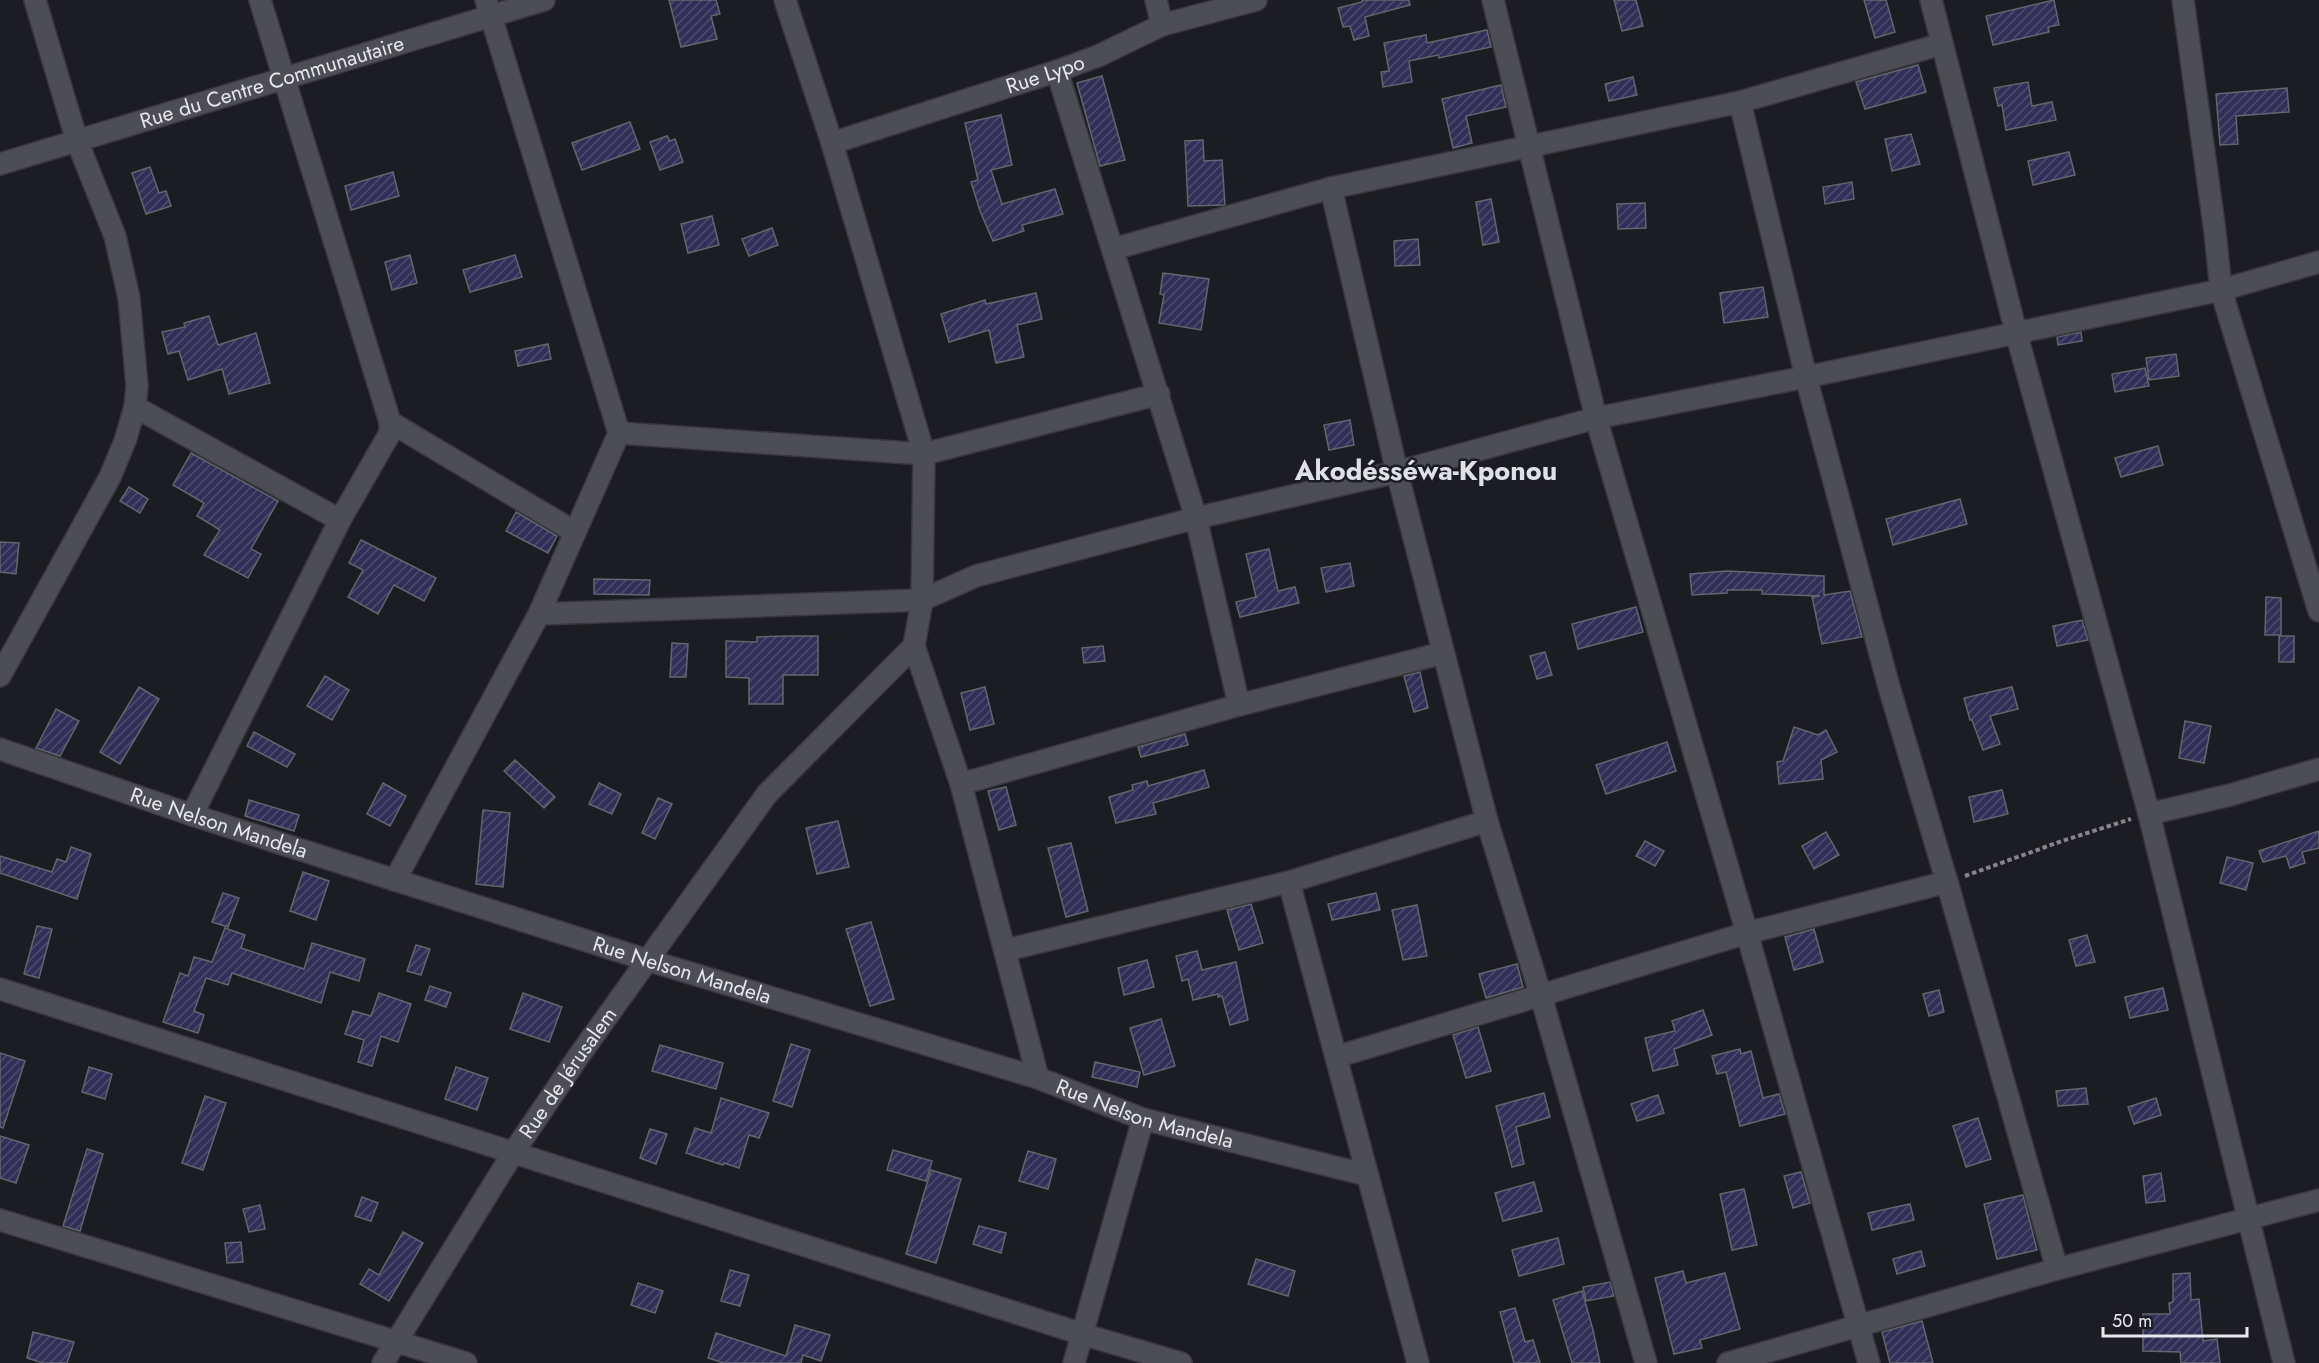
<svg xmlns="http://www.w3.org/2000/svg" width="2319" height="1363" font-family="Jost,sans-serif">
	<style>
		.building { fill: url(#building-hatch); stroke: #64656d; stroke-width: 1.5 }
		.lines { fill: none; stroke-linecap: round; stroke-linejoin: round }
		.minor-casing { stroke: #38383e; stroke-width: 24 }
		.path { stroke: #85858b; stroke-width: 4; stroke-dasharray: 4.5 3; stroke-linecap: butt }
		.minor { stroke: #4d4d56; stroke-width: 21 }
		.labels { text-anchor: middle; stroke-width: 5; stroke-linejoin: round; paint-order: stroke }
		.street-label { font-size: 21px; fill: #e7e8ed; stroke: #1c1c23 }
		.district-label { font-size: 27px; font-weight: bold; fill: #dfe0ea; stroke: #1c1c23 }
	</style>
	<defs>
		<pattern id="building-hatch" width="6" height="6" patternUnits="userSpaceOnUse" patternTransform="scale(1.5)"><rect width="6" height="6" fill="#302f57"/><path d="M-1 1l2-2M0 6l6-6M5 7l2-2" fill="none" stroke="#4e4d6f"/></pattern>
	</defs>
	<rect width="100%" height="100%" fill="#1c1c23"/>
	<g class="building">
		<path d="M669,0H716L720,14L711,16L717,39L681,47Z"/>
		<path d="M1362,0H1409L1410,5L1365,17L1369,36L1354,40L1350,26L1343,27L1338,8L1362,2Z"/>
		<path d="M1614,0H1636L1643,26L1622,31Z"/>
		<path d="M1864,0H1886L1895,32L1875,38Z"/>
		<path d="M2054,0L2059,25L2048,27L2049,32L1993,45L1986,16Z"/>
		<path d="M1487,30L1491,47L1439,58L1438,55L1409,61L1412,82L1383,87L1381,72L1389,71L1384,43L1426,35L1427,43Z"/>
		<path d="M1918,65L1926,92L1865,109L1856,82Z"/>
		<path d="M1102,76L1125,160L1100,166L1077,83Z"/>
		<path d="M1633,77L1637,95L1609,101L1605,84Z"/>
		<path d="M2028,82L2032,106L2052,102L2056,120L2006,130L2002,105L1998,106L1994,88Z"/>
		<path d="M1501,85L1506,107L1466,116L1472,143L1453,148L1442,99Z"/>
		<path d="M2287,88L2289,112L2236,116L2238,144L2220,145L2216,94Z"/>
		<path d="M1001,115L1012,165L991,170L1002,204L1055,189L1063,214L1022,225L1024,231L993,241L980,211L971,182L978,180L965,123Z"/>
		<path d="M630,122L640,149L582,170L572,143Z"/>
		<path d="M1911,134L1920,164L1892,171L1885,139Z"/>
		<path d="M667,136L670,141L675,139L683,162L660,170L650,142Z"/>
		<path d="M1203,140L1204,161L1222,160L1225,205L1188,206L1185,141Z"/>
		<path d="M2069,152L2075,175L2033,185L2028,161Z"/>
		<path d="M150,167L159,193L166,191L171,206L146,214L132,173Z"/>
		<path d="M393,172L399,196L351,210L345,186Z"/>
		<path d="M1852,182L1854,199L1825,204L1823,187Z"/>
		<path d="M1491,199L1499,242L1483,245L1476,202Z"/>
		<path d="M1645,203L1646,228L1618,229L1617,204Z"/>
		<path d="M712,216L719,245L688,253L681,224Z"/>
		<path d="M772,228L778,245L749,256L742,239Z"/>
		<path d="M1418,239L1420,265L1395,266L1394,241Z"/>
		<path d="M410,255L417,283L392,290L385,262Z"/>
		<path d="M515,255L522,277L470,292L463,270Z"/>
		<path d="M1163,273L1209,279L1201,330L1159,323L1164,295L1160,294Z"/>
		<path d="M1763,287L1768,317L1724,323L1720,293Z"/>
		<path d="M1036,293L1042,319L1017,325L1024,357L996,363L989,330L949,342L941,314L985,300L986,304Z"/>
		<path d="M209,316L218,345L256,333L270,383L229,394L222,369L188,380L179,351L168,354L162,332L185,327L184,323Z"/>
		<path d="M2081,332L2082,341L2058,345L2057,337Z"/>
		<path d="M548,344L551,359L518,366L515,351Z"/>
		<path d="M2176,354L2179,376L2149,380L2146,358Z"/>
		<path d="M2145,368L2149,386L2115,392L2112,374Z"/>
		<path d="M1350,420L1354,445L1329,450L1324,425Z"/>
		<path d="M2158,446L2163,465L2121,477L2115,458Z"/>
		<path d="M191,453L278,501L251,549L261,554L248,578L204,555L220,530L197,516L204,503L173,485Z"/>
		<path d="M129,487L148,499L140,513L120,501Z"/>
		<path d="M1960,499L1967,524L1893,545L1886,519Z"/>
		<path d="M516,512L557,536L548,553L506,531Z"/>
		<path d="M361,540L436,578L424,601L394,585L378,614L348,597L363,570L349,563Z"/>
		<path d="M0,542L19,543L16,574L0,572Z"/>
		<path d="M1269,549L1278,591L1295,587L1299,603L1240,617L1236,602L1256,597L1246,554Z"/>
		<path d="M1350,563L1354,586L1326,592L1321,568Z"/>
		<path d="M1727,571L1824,576V595L1850,591L1862,637L1822,644L1812,597L1820,596L1762,594V590H1727V593L1692,595L1690,574Z"/>
		<path d="M594,579L650,580L649,595L594,594Z"/>
		<path d="M2266,597L2281,598V635H2265Z"/>
		<path d="M1636,607L1643,632L1578,649L1572,624Z"/>
		<path d="M2082,620L2088,640L2057,646L2053,626Z"/>
		<path d="M787,636H818V675H783V704H749V678L726,677V641L757,642V637Z"/>
		<rect x="2279" y="636" width="15" height="26"/>
		<path d="M672,643L688,644L686,677H670Z"/>
		<path d="M1103,646L1105,661L1084,663L1082,648Z"/>
		<path d="M1545,652L1552,675L1537,679L1530,656Z"/>
		<path d="M1420,672L1428,708L1414,712L1404,676Z"/>
		<path d="M325,676L349,690L332,720L307,706Z"/>
		<path d="M139,687L159,699L120,764L100,752Z"/>
		<path d="M985,687L994,724L970,730L961,693Z"/>
		<path d="M2012,687L2018,709L1990,716L2000,744L1983,750L1972,720H1970L1964,698Z"/>
		<path d="M56,709L79,721L60,756L36,748Z"/>
		<path d="M2185,721L2211,726L2204,763L2179,758Z"/>
		<path d="M1794,727L1818,735L1826,730L1837,752L1821,760L1823,779L1779,784L1777,762L1783,761Z"/>
		<path d="M254,732L295,754L287,767L247,746Z"/>
		<path d="M1185,734L1188,745L1141,757L1138,747Z"/>
		<path d="M1667,742L1676,771L1606,794L1596,765Z"/>
		<path d="M515,760L555,797L544,808L504,771Z"/>
		<path d="M1204,770L1209,787L1153,803L1156,814L1116,823L1109,797L1133,790L1132,785L1147,781L1148,786Z"/>
		<path d="M383,783L406,796L390,826L367,814Z"/>
		<path d="M599,783L621,794L612,814L589,804Z"/>
		<path d="M1006,787L1016,825L999,830L988,791Z"/>
		<path d="M2002,790L2008,814L1974,822L1969,797Z"/>
		<path d="M658,798L672,804L655,839L642,833Z"/>
		<path d="M249,800L299,815L294,831L245,816Z"/>
		<path d="M483,810L510,813L503,887L476,884Z"/>
		<path d="M838,821L849,867L817,874L806,828Z"/>
		<path d="M2319,831V848L2302,852L2305,863L2290,868L2286,856L2263,862L2259,851Z"/>
		<path d="M1826,832L1839,855L1814,869L1802,846Z"/>
		<path d="M1645,841L1664,851L1655,866L1636,856Z"/>
		<path d="M1071,843L1088,911L1066,917L1048,848Z"/>
		<path d="M71,847L91,854L77,899L0,873V856L52,872L57,859L66,862Z"/>
		<path d="M2227,857L2253,863L2246,890L2220,883Z"/>
		<path d="M303,872L329,881L316,920L290,911Z"/>
		<path d="M223,893L239,898L228,927L212,922Z"/>
		<path d="M1376,893L1380,910L1332,920L1328,904Z"/>
		<path d="M1251,904L1263,943L1239,950L1227,910Z"/>
		<path d="M1417,905L1427,956L1403,960L1392,910Z"/>
		<path d="M871,922L894,999L870,1006L846,929Z"/>
		<path d="M37,926L52,929L39,978L24,974Z"/>
		<path d="M225,928L245,935L241,948L304,969L312,943L365,959L359,981L330,972L321,1003L232,973L228,985L206,978L194,1011L204,1015L198,1033L163,1022L180,973L188,976L194,957L212,962Z"/>
		<path d="M1814,929L1823,962L1794,970L1785,937Z"/>
		<path d="M2087,935L2095,962L2076,966L2069,940Z"/>
		<path d="M416,945L430,949L421,975L407,971Z"/>
		<path d="M1197,951L1202,970L1236,962L1248,1020L1230,1025L1222,996L1218,997V994L1193,1000L1188,979L1182,981L1176,956Z"/>
		<path d="M1147,960L1154,987L1124,995L1118,968Z"/>
		<path d="M1517,964L1523,987L1486,998L1479,974Z"/>
		<path d="M430,986L451,993L446,1007L425,1000Z"/>
		<path d="M2163,988L2168,1010L2130,1018L2125,997Z"/>
		<path d="M1939,990L1944,1012L1929,1016L1923,994Z"/>
		<path d="M379,993L411,1004L398,1042L381,1036L372,1066L358,1062L364,1040L345,1034L353,1011L371,1016Z"/>
		<path d="M523,993L562,1007L549,1042L510,1029Z"/>
		<path d="M1703,1010L1712,1035L1674,1049L1678,1065L1653,1071L1645,1038L1675,1031L1672,1021Z"/>
		<path d="M1161,1019L1175,1066L1144,1075L1130,1028Z"/>
		<path d="M1478,1027L1491,1071L1466,1078L1453,1035Z"/>
		<path d="M791,1044L810,1050L792,1107L773,1101Z"/>
		<path d="M660,1045L723,1063L716,1089L652,1071Z"/>
		<path d="M1740,1049L1741,1054L1751,1051L1763,1098L1779,1094L1785,1114L1740,1126L1726,1072L1717,1074L1712,1056Z"/>
		<path d="M0,1053L25,1061L3,1128L0,1127Z"/>
		<path d="M1095,1062L1140,1072L1137,1087L1092,1077Z"/>
		<path d="M89,1067L112,1074L105,1099L82,1092Z"/>
		<path d="M456,1067L488,1078L477,1110L445,1099Z"/>
		<path d="M2086,1088L2088,1104L2058,1106L2056,1091Z"/>
		<path d="M1544,1093L1550,1117L1516,1127L1524,1164L1512,1167L1496,1106Z"/>
		<path d="M1658,1095L1664,1113L1637,1121L1631,1104Z"/>
		<path d="M205,1096L226,1103L203,1170L182,1163Z"/>
		<path d="M721,1098L769,1113L759,1138L749,1135L739,1168L724,1163L723,1165L686,1153L695,1128L711,1133Z"/>
		<path d="M2156,1098L2161,1115L2134,1124L2128,1107Z"/>
		<path d="M1978,1118L1991,1159L1966,1167L1953,1126Z"/>
		<path d="M650,1129L667,1134L656,1164L640,1158Z"/>
		<path d="M0,1136L29,1145L16,1183L0,1178Z"/>
		<path d="M87,1149L103,1154L80,1231L63,1226Z"/>
		<path d="M893,1150L932,1161L926,1181L887,1170Z"/>
		<path d="M1028,1151L1056,1159L1048,1189L1019,1181Z"/>
		<path d="M931,1170L961,1179L936,1263L906,1254Z"/>
		<path d="M1801,1172L1810,1203L1793,1208L1784,1176Z"/>
		<path d="M2161,1173L2165,1201L2146,1203L2143,1176Z"/>
		<path d="M1534,1182L1542,1211L1503,1221L1495,1193Z"/>
		<path d="M1744,1189L1757,1245L1732,1250L1720,1194Z"/>
		<path d="M2023,1195L2037,1250L1997,1259L1984,1204Z"/>
		<path d="M362,1197L378,1203L371,1221L355,1216Z"/>
		<path d="M1910,1204L1914,1220L1872,1230L1868,1213Z"/>
		<path d="M260,1205L265,1229L249,1232L243,1209Z"/>
		<path d="M979,1226L1006,1233L1001,1253L973,1244Z"/>
		<path d="M403,1232L423,1243L389,1301L360,1284L369,1269L379,1275Z"/>
		<path d="M1558,1238L1564,1264L1519,1276L1512,1250Z"/>
		<path d="M241,1242L243,1262L227,1263L225,1243Z"/>
		<path d="M1921,1251L1925,1266L1897,1274L1893,1259Z"/>
		<path d="M1256,1259L1295,1271L1288,1296L1248,1284Z"/>
		<path d="M730,1270L749,1275L740,1306L721,1301Z"/>
		<path d="M1683,1271L1686,1283L1725,1273L1740,1329L1700,1340L1702,1348L1674,1354L1655,1278Z"/>
		<path d="M2190,1273L2191,1300L2199,1299L2203,1341L2217,1339L2220,1363H2181L2180,1352L2143,1351V1314H2170L2169,1303L2173,1302V1274Z"/>
		<path d="M1610,1282L1614,1296L1586,1301L1583,1287Z"/>
		<path d="M638,1283L663,1291L655,1313L631,1305Z"/>
		<path d="M1582,1291L1593,1330L1600,1363H1572L1553,1300Z"/>
		<path d="M1515,1308L1525,1342L1533,1340L1540,1363H1514L1500,1312Z"/>
		<path d="M1922,1321L1933,1363H1890L1882,1332Z"/>
		<path d="M795,1325L830,1335L821,1361L803,1355L801,1363H724L708,1358L716,1333L786,1356Z"/>
		<path d="M33,1332L74,1342L67,1363H43L27,1358Z"/>
	</g>
	<g class="lines">
		<g class="minor-casing">
			<g id="minor">
				<path d="M785,0L832,143L924,454L922,600L914,646L961,784L1038,1078"/>
				<path d="M1156,0L1162,25"/>
				<path d="M1493,0L1596,418L1747,933L1869,1363"/>
				<path d="M1931,0L2016,332L2149,814L2284,1363"/>
				<path d="M2183,0L2215,232L2221,290L2319,611"/>
				<path d="M1057,71L1196,518L1239,705"/>
				<path d="M1740,102L1806,377L1889,687L1947,882L2057,1269"/>
				<path id="s1" d="M832,143L1057,71L1098,56L1162,25L1256,0"/>
				<path id="s2" d="M0,164L544,0"/>
				<path d="M1331,188L1397,472L1487,821L1541,996L1646,1363"/>
				<path d="M1113,249L1331,188L1740,102L1942,44"/>
				<path d="M135,407L340,520"/>
				<path d="M390,422L575,532"/>
				<path d="M619,433L924,454L1159,394"/>
				<path d="M539,614L922,600L976,576L1196,518L1397,472L1596,418L1806,377L2221,290L2319,262"/>
				<path d="M0,676L110,477L125,441L135,407L137,386L129,298L115,236L77,141L35,0"/>
				<path id="s3" d="M0,749L192,815L395,880L647,960L1038,1078L1143,1119L1367,1175"/>
				<path d="M961,784L1239,705L1443,653"/>
				<path d="M2149,814L2230,795L2319,769"/>
				<path d="M192,815L340,520L390,433V422L260,0"/>
				<path d="M395,880L539,614L619,433L486,0"/>
				<path d="M1289,882L1418,1363"/>
				<path d="M1006,950L1289,882L1487,821"/>
				<path d="M0,989L1082,1334L1181,1363"/>
				<path d="M1336,1057L1747,933L1947,882"/>
				<path d="M0,1220L466,1363"/>
				<path id="s4" d="M383,1363L513,1153L578,1057L767,794L914,646"/>
				<path d="M1074,1363L1143,1119"/>
				<path d="M1728,1363L2057,1269L2319,1200"/>
			</g>
		</g>
		<path class="path" d="M1965,876L2062,841L2131,819"/>
		<use href="#minor" class="minor"/>
	</g>
	<g class="labels">
		<g class="street-label">
			<text dy="7" stroke="none"><textPath href="#s1" startOffset="224">Rue Lypo</textPath></text>
			<text dy="7" stroke="none"><textPath href="#s2" startOffset="284">Rue du Centre Communautaire</textPath></text>
			<text dy="7" stroke="none"><textPath href="#s3" startOffset="231">Rue Nelson Mandela</textPath></text>
			<text dy="7" stroke="none"><textPath href="#s3" startOffset="717">Rue Nelson Mandela</textPath></text>
			<text dy="7" stroke="none"><textPath href="#s4" startOffset="344">Rue de Jérusalem</textPath></text>
			<text dy="7" stroke="none"><textPath href="#s3" startOffset="1202">Rue Nelson Mandela</textPath></text>
		</g>
		<g class="district-label">
			<text x="1426" y="480">Akodésséwa-Kponou</text>
		</g>
	</g>
	<path d="M2103 1327v9h144v-9" fill="none" stroke="#e7e8ed" stroke-width="3"/>
	<text x="2112" y="1327" font-size="18" fill="#e7e8ed" stroke="#1c1c23" stroke-width="4.5" paint-order="stroke">50 m</text>
</svg>
